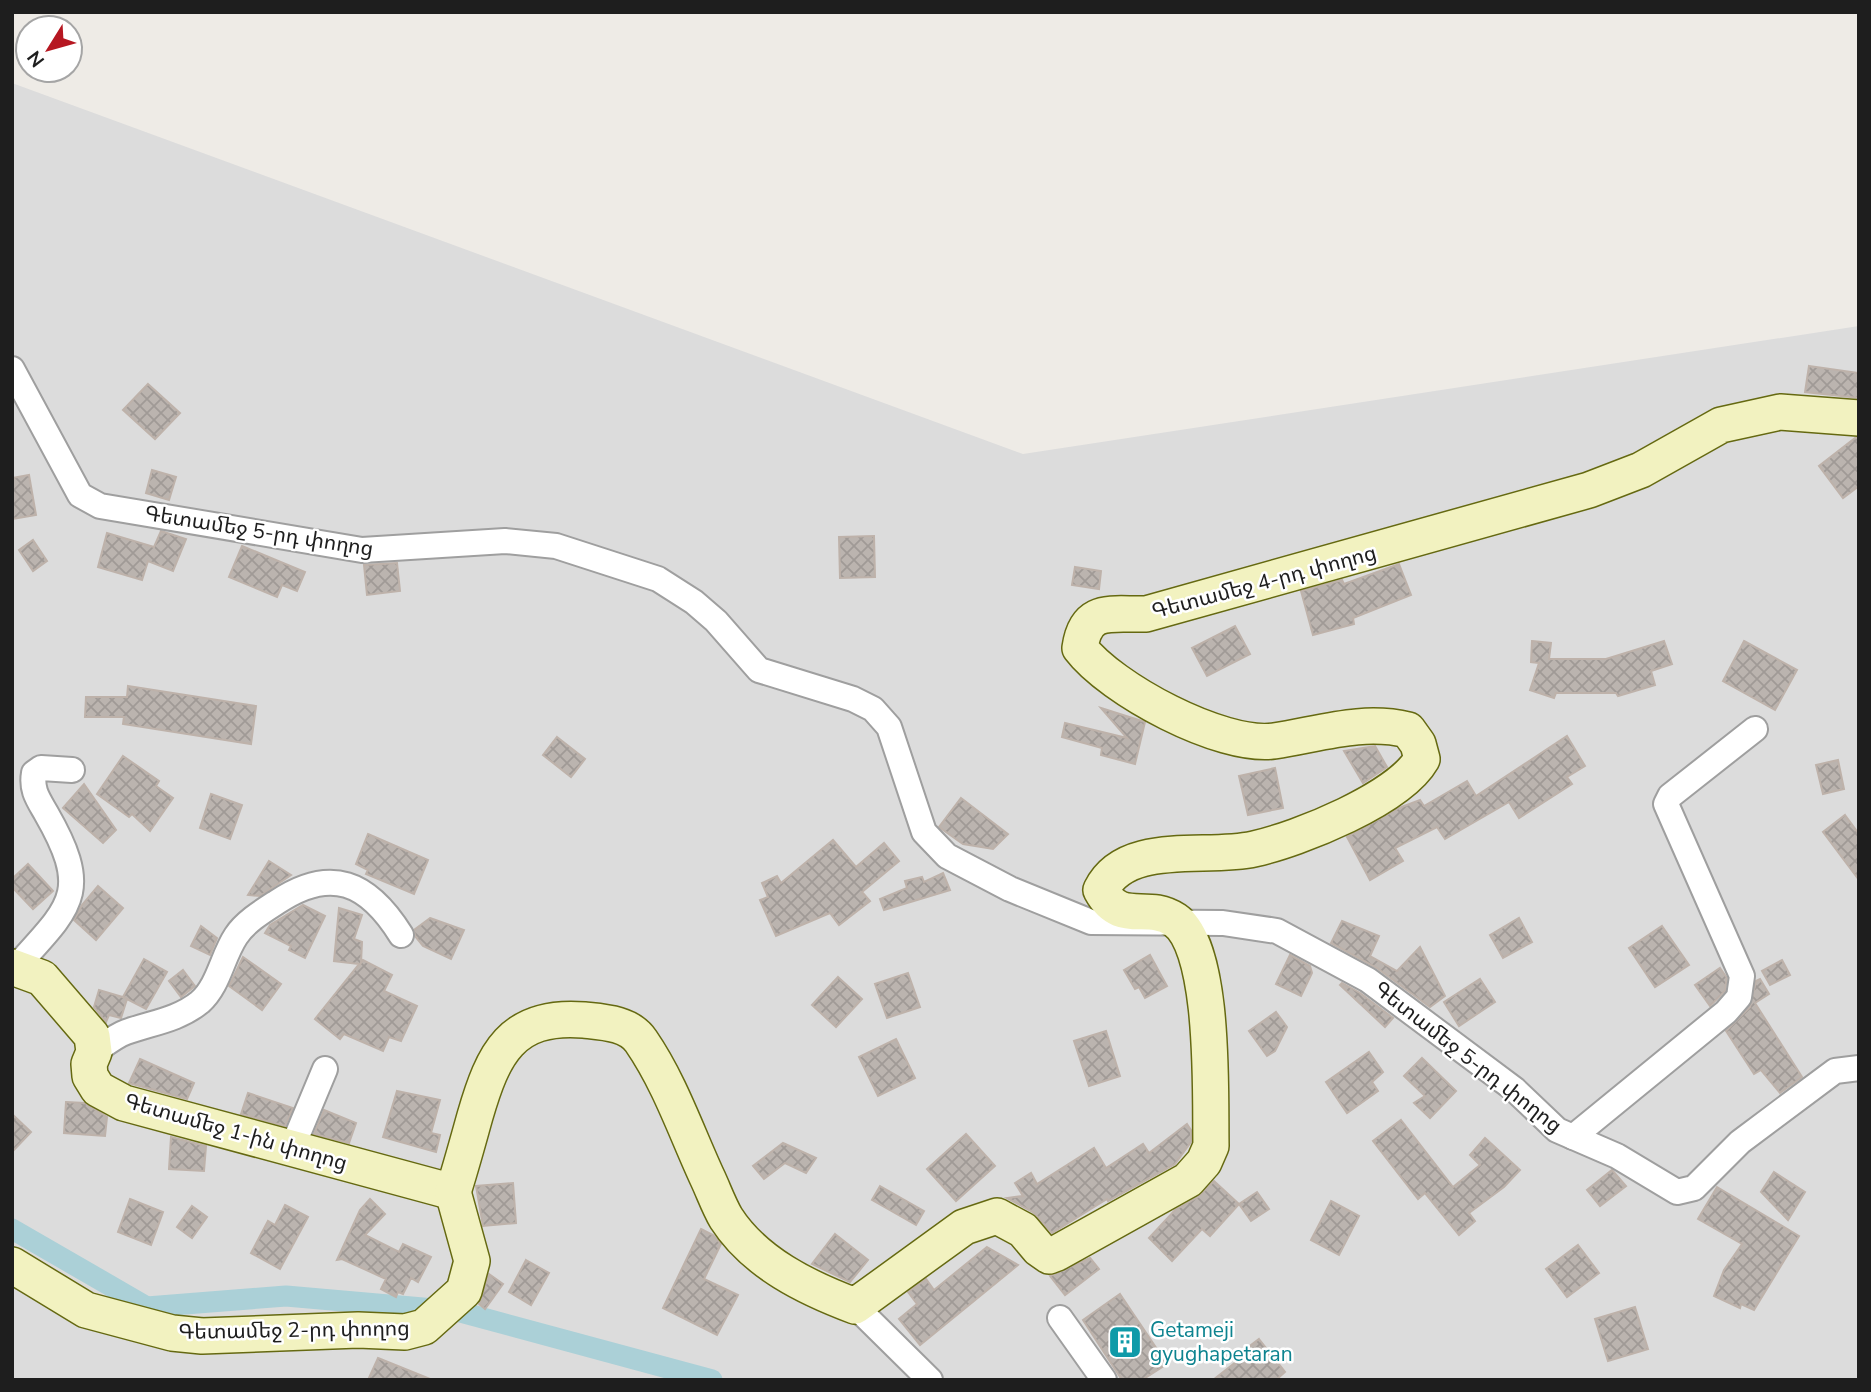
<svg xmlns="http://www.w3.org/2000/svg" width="1871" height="1392" font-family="'Nunito Sans','Noto Sans Armenian',sans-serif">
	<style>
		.residential { fill: #dcdcdc }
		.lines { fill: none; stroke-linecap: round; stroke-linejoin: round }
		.canal { stroke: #abd0d7; stroke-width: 21 }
		.building { fill: url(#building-cross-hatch); stroke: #beb2aa; stroke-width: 2 }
		.street-casing { stroke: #9f9f9f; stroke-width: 28 }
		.secondary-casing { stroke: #656911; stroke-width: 38 }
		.street { stroke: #fff; stroke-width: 24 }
		.secondary { stroke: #f2f2c0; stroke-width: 35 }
		.labels { text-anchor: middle; stroke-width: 5; stroke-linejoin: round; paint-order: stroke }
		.street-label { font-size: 21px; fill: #1e1e1e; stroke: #fff }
		.culture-label { font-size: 21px; fill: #0d838f; stroke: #fff; text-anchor: start }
	</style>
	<defs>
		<pattern id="building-cross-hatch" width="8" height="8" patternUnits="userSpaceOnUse" patternTransform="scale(1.75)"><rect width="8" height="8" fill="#bbb4af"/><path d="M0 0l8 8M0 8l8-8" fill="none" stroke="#a09a96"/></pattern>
	</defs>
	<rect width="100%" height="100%" fill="#eeebe6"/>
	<path class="residential" d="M12,83L1023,454L1859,326V1380H12Z"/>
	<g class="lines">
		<path class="canal" d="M12,1229L147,1307L286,1296L457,1311L712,1380"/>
	</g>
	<g class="building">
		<path d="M1809,366L1859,373V398L1805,392Z"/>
		<path d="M148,384L180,413L155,439L123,410Z"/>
		<path d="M1855,438H1859V486L1843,498L1819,466Z"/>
		<path d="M152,470L176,477L169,500L146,493Z"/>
		<path d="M29,475L36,515L12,519V478Z"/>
		<path d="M161,531L186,539L173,571L148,561L142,580L98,567L107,533L154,547Z"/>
		<path d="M874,536L875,577L840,578L839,537Z"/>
		<path d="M33,540L47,561L33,571L19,550Z"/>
		<path d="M242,546L305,572L297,591L282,585L277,597L229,577Z"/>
		<path d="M397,563L400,591L367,595L364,565Z"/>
		<path d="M1399,564L1411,595L1353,618L1354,624L1313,635L1301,591L1342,580L1344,584Z"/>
		<path d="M1075,567L1101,571L1099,589L1072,585Z"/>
		<path d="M1235,626L1250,654L1207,676L1192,648Z"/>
		<path d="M1532,641L1551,643L1549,659H1606L1664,641L1672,664L1651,671L1655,685L1618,696L1616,693H1556L1554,698L1530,690L1539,663L1531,662Z"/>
		<path d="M1744,641L1797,670L1775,710L1723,681Z"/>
		<path d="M128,686L256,706L251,744L123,724L124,717H85L86,697H127Z"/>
		<path d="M1101,708L1145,722L1135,764L1101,755L1102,748L1062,737L1065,723L1127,738Z"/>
		<path d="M1567,736L1585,766L1567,777L1572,784L1519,818L1509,802L1445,839L1437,827L1395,848L1403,861L1370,880L1347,837L1399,808L1420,800L1424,806L1467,781L1476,796Z"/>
		<path d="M557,737L585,759L571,777L543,755Z"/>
		<path d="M1375,746L1387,767L1363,783L1344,751Z"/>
		<path d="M123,756L159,781L156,786L173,798L150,831L132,814L129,817L97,794Z"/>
		<path d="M1838,760L1844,789L1823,794L1816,765Z"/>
		<path d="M1275,768L1283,808L1248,815L1239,776Z"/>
		<path d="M84,784L116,830L103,843L63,808Z"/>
		<path d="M211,794L242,805L230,839L200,828Z"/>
		<path d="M961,798L1008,834L993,849L963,844L939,827Z"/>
		<path d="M1845,815L1859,834V880L1823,832Z"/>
		<path d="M368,834L428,860L414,894L366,874L368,870L356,864Z"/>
		<path d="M833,840L856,867L884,843L899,861L862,892L870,901L839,925L830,913L776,936L760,900L768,897L762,883L777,876L781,883Z"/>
		<path d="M269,861L291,875L260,896L248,895Z"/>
		<path d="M28,864L53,891L33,909L12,887V879Z"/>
		<path d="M943,873L950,890L884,910L880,899L907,888L905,881L922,877L924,882Z"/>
		<path d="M98,886L123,908L96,940L74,920L82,905Z"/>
		<path d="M303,905L325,916L305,958L289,950L291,946L265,933L270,925Z"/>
		<path d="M339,908L362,915L354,939L362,942L361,963L363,960L392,975L384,991L417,1006L401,1041L389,1037L383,1051L344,1034L340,1039L315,1019L359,964L334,961Z"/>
		<path d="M430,918L464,930L451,959L423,946L415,936L414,930Z"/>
		<path d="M1519,918L1532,942L1503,958L1490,935Z"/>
		<path d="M1342,921L1379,936L1370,956L1397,971L1420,947L1445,996L1430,1007L1377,968L1331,943Z"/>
		<path d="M201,926L217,938L210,955L191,946Z"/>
		<path d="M1662,926L1689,965L1655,987L1629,948Z"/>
		<path d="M1150,955L1167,986L1145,998L1139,987L1135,989L1124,970Z"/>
		<path d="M1290,955L1310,966L1312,973L1301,996L1276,984Z"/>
		<path d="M243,957L281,984L262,1010L229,986Z"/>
		<path d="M144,959L167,972L146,1009L127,999L121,1018L109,1015L106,1022L94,1007L99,990L126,998L123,997Z"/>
		<path d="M1782,960L1790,975L1770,985L1762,971Z"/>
		<path d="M1720,968L1727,978L1725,991L1710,1006L1695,985Z"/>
		<path d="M183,970L195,986L181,997L169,981Z"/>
		<path d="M908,973L920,1007L887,1018L875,984Z"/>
		<path d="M838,977L862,999L836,1027L812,1005Z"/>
		<path d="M1480,979L1495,1002L1459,1026L1444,1002Z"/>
		<path d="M1760,979L1769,994L1755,1003L1802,1077L1780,1093L1761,1070L1754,1074L1726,1031L1750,1007L1756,981Z"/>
		<path d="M1342,983L1360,993L1393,1018L1385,1027L1340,985Z"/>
		<path d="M1276,1012L1287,1027L1275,1051L1267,1056L1249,1031Z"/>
		<path d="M1106,1031L1120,1076L1089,1086L1074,1041Z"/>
		<path d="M896,1039L915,1078L878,1096L859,1057Z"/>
		<path d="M1369,1052L1383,1072L1372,1082L1378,1091L1347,1113L1326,1082Z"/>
		<path d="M1422,1058L1456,1091L1430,1118L1414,1103L1425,1096L1404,1076Z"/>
		<path d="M140,1059L194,1083L187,1099L129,1083Z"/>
		<path d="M397,1091L440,1100L431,1133L440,1135L436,1152L383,1137Z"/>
		<path d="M248,1093L293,1108L285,1126L241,1114Z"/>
		<path d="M66,1102L85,1103L107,1117L105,1136L64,1133Z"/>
		<path d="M324,1110L356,1123L349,1143L314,1134Z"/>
		<path d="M12,1114L31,1132L12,1152Z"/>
		<path d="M1401,1120L1453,1187L1480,1165L1470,1155L1485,1138L1520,1170L1504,1187L1469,1213L1475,1221L1459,1235L1425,1193L1418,1199L1373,1141Z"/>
		<path d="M1187,1124L1191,1130V1142L1175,1164L1108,1201L1107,1199L1052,1233L1033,1212L1007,1198L1023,1196L1015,1183L1031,1173L1037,1184L1094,1148L1106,1168L1143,1144L1149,1153Z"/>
		<path d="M966,1134L995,1166L956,1201L927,1169Z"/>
		<path d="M171,1137L206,1146L204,1171L169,1169Z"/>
		<path d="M783,1143L816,1158L806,1173L785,1163L764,1179L753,1166Z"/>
		<path d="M1612,1170L1626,1186L1600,1206L1587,1190Z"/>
		<path d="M1774,1172L1805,1192L1788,1220L1761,1192Z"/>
		<path d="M1214,1181L1239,1204L1210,1236L1202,1229L1172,1261L1149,1238L1175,1210L1198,1197Z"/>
		<path d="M513,1183L516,1223L483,1226L476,1186Z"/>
		<path d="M880,1186L924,1211L916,1225L872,1200Z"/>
		<path d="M1717,1187L1799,1236L1754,1310L1741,1304L1740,1308L1714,1296L1724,1270L1742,1244L1698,1219Z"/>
		<path d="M1257,1192L1269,1209L1251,1221L1239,1204Z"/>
		<path d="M130,1199L163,1212L151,1245L118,1232Z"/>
		<path d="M370,1199L385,1214L365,1235L399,1252L403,1244L431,1257L418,1282L411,1278L403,1294L398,1292L396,1297L381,1289L386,1279L342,1259L337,1260L360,1210Z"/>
		<path d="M1331,1201L1359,1216L1339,1255L1311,1240Z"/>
		<path d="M285,1205L308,1217L280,1269L251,1253L268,1221L275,1225Z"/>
		<path d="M192,1206L207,1217L192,1238L177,1227Z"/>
		<path d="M701,1229L713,1235L721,1244L704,1279L738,1295L717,1335L663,1308Z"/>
		<path d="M835,1234L868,1260L850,1282L812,1264Z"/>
		<path d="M1578,1245L1599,1273L1567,1297L1546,1269Z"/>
		<path d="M987,1247L1018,1265L920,1345L899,1319L917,1304L908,1292L926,1279L934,1290Z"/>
		<path d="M1090,1258L1099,1269L1065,1295L1050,1276Z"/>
		<path d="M526,1260L549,1273L531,1305L509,1292Z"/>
		<path d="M489,1274L503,1284L485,1309L479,1304Z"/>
		<path d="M1120,1294L1167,1364L1142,1380H1122L1083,1320Z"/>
		<path d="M1635,1307L1648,1349L1608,1361L1595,1319Z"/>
		<path d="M1259,1339L1285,1372L1276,1380H1213L1246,1354L1243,1351Z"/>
		<path d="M378,1358L430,1379V1380H368Z"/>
	</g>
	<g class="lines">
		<g class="street-casing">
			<g id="street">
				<path d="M12,369L80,495L100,506L362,550L505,541L556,546L658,579L694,602L716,621L759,670L853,699L873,709L889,727L924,832L947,856L1010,889L1091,922L1223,923L1277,931L1368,980L1514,1089L1557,1130L1617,1156L1677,1192L1694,1188L1740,1142L1835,1071L1859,1068"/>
				<path d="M15,968C71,906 92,893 46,813C38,799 31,790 34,773L41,768L72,770"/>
				<path d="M94,1052C104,1045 115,1036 126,1032C151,1023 178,1020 200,1002C219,985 222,957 236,936C245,922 263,911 277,902C331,866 368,882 401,935"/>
				<path d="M1573,1137L1726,1012L1739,997L1742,976L1666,804L1670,796L1755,729"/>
				<path d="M292,1148L325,1069"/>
				<path d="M855,1306L930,1380"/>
				<path d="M1060,1318L1104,1380"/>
			</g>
		</g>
		<g class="secondary-casing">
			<g id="secondary">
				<path d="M12,967L42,978L92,1036L94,1052L89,1064L90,1076L98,1089L124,1103L453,1192"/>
				<path d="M453,1192C461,1167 468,1141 475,1116C493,1054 511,1014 584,1020C603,1022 629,1023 641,1041C670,1083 687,1134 708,1179C714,1192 719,1206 726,1218C755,1263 807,1288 855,1306L964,1227L997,1216L1023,1230L1039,1249L1049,1256L1057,1253L1188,1180L1204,1162L1211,1146C1210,1099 1216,948 1175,920C1146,901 1121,927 1101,890C1126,839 1206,860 1254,849C1299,839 1399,799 1422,759L1418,744L1408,730C1362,719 1320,734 1274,741C1221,748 1111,689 1080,648C1086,606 1111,615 1146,614L1589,490L1641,470L1721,425L1780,412L1859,418"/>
				<path d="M12,1265L86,1310L172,1333L202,1336L358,1330L405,1332L424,1327L464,1291L472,1261L453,1192"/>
			</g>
		</g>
		<use href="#street" class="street"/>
		<use href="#secondary" class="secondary"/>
	</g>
	<defs>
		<g id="building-square" transform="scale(1.75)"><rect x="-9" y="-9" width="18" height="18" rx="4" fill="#0f9aa8" stroke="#fff"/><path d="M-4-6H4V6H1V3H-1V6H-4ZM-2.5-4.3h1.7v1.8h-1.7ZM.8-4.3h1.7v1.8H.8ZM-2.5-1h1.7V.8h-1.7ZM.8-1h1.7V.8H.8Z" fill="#fff"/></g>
	</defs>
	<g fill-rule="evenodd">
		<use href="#building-square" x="1125" y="1342"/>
	</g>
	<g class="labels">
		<g class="street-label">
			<text transform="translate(259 531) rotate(9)" y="7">Գետամեջ 5-րդ փողոց</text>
			<text transform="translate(1264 582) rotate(-15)" y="7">Գետամեջ 4-րդ փողոց</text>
			<text transform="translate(1468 1057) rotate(38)" y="7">Գետամեջ 5-րդ փողոց</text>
			<text transform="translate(236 1132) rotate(16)" y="7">Գետամեջ 1-ին փողոց</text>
			<text transform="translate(294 1330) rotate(-1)" y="7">Գետամեջ 2-րդ փողոց</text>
		</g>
		<g class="culture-label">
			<text x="1150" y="1337">Getameji<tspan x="1150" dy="24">gyughapetaran</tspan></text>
		</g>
	</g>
	<rect width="1871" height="1392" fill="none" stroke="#1e1e1e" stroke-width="28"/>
	<g transform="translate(49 49) rotate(233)"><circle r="33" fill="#ffffff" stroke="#a5a5a5" stroke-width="2"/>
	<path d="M0-5L12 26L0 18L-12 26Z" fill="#b61721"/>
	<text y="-10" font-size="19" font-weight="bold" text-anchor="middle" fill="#1e1e1e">N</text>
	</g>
</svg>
